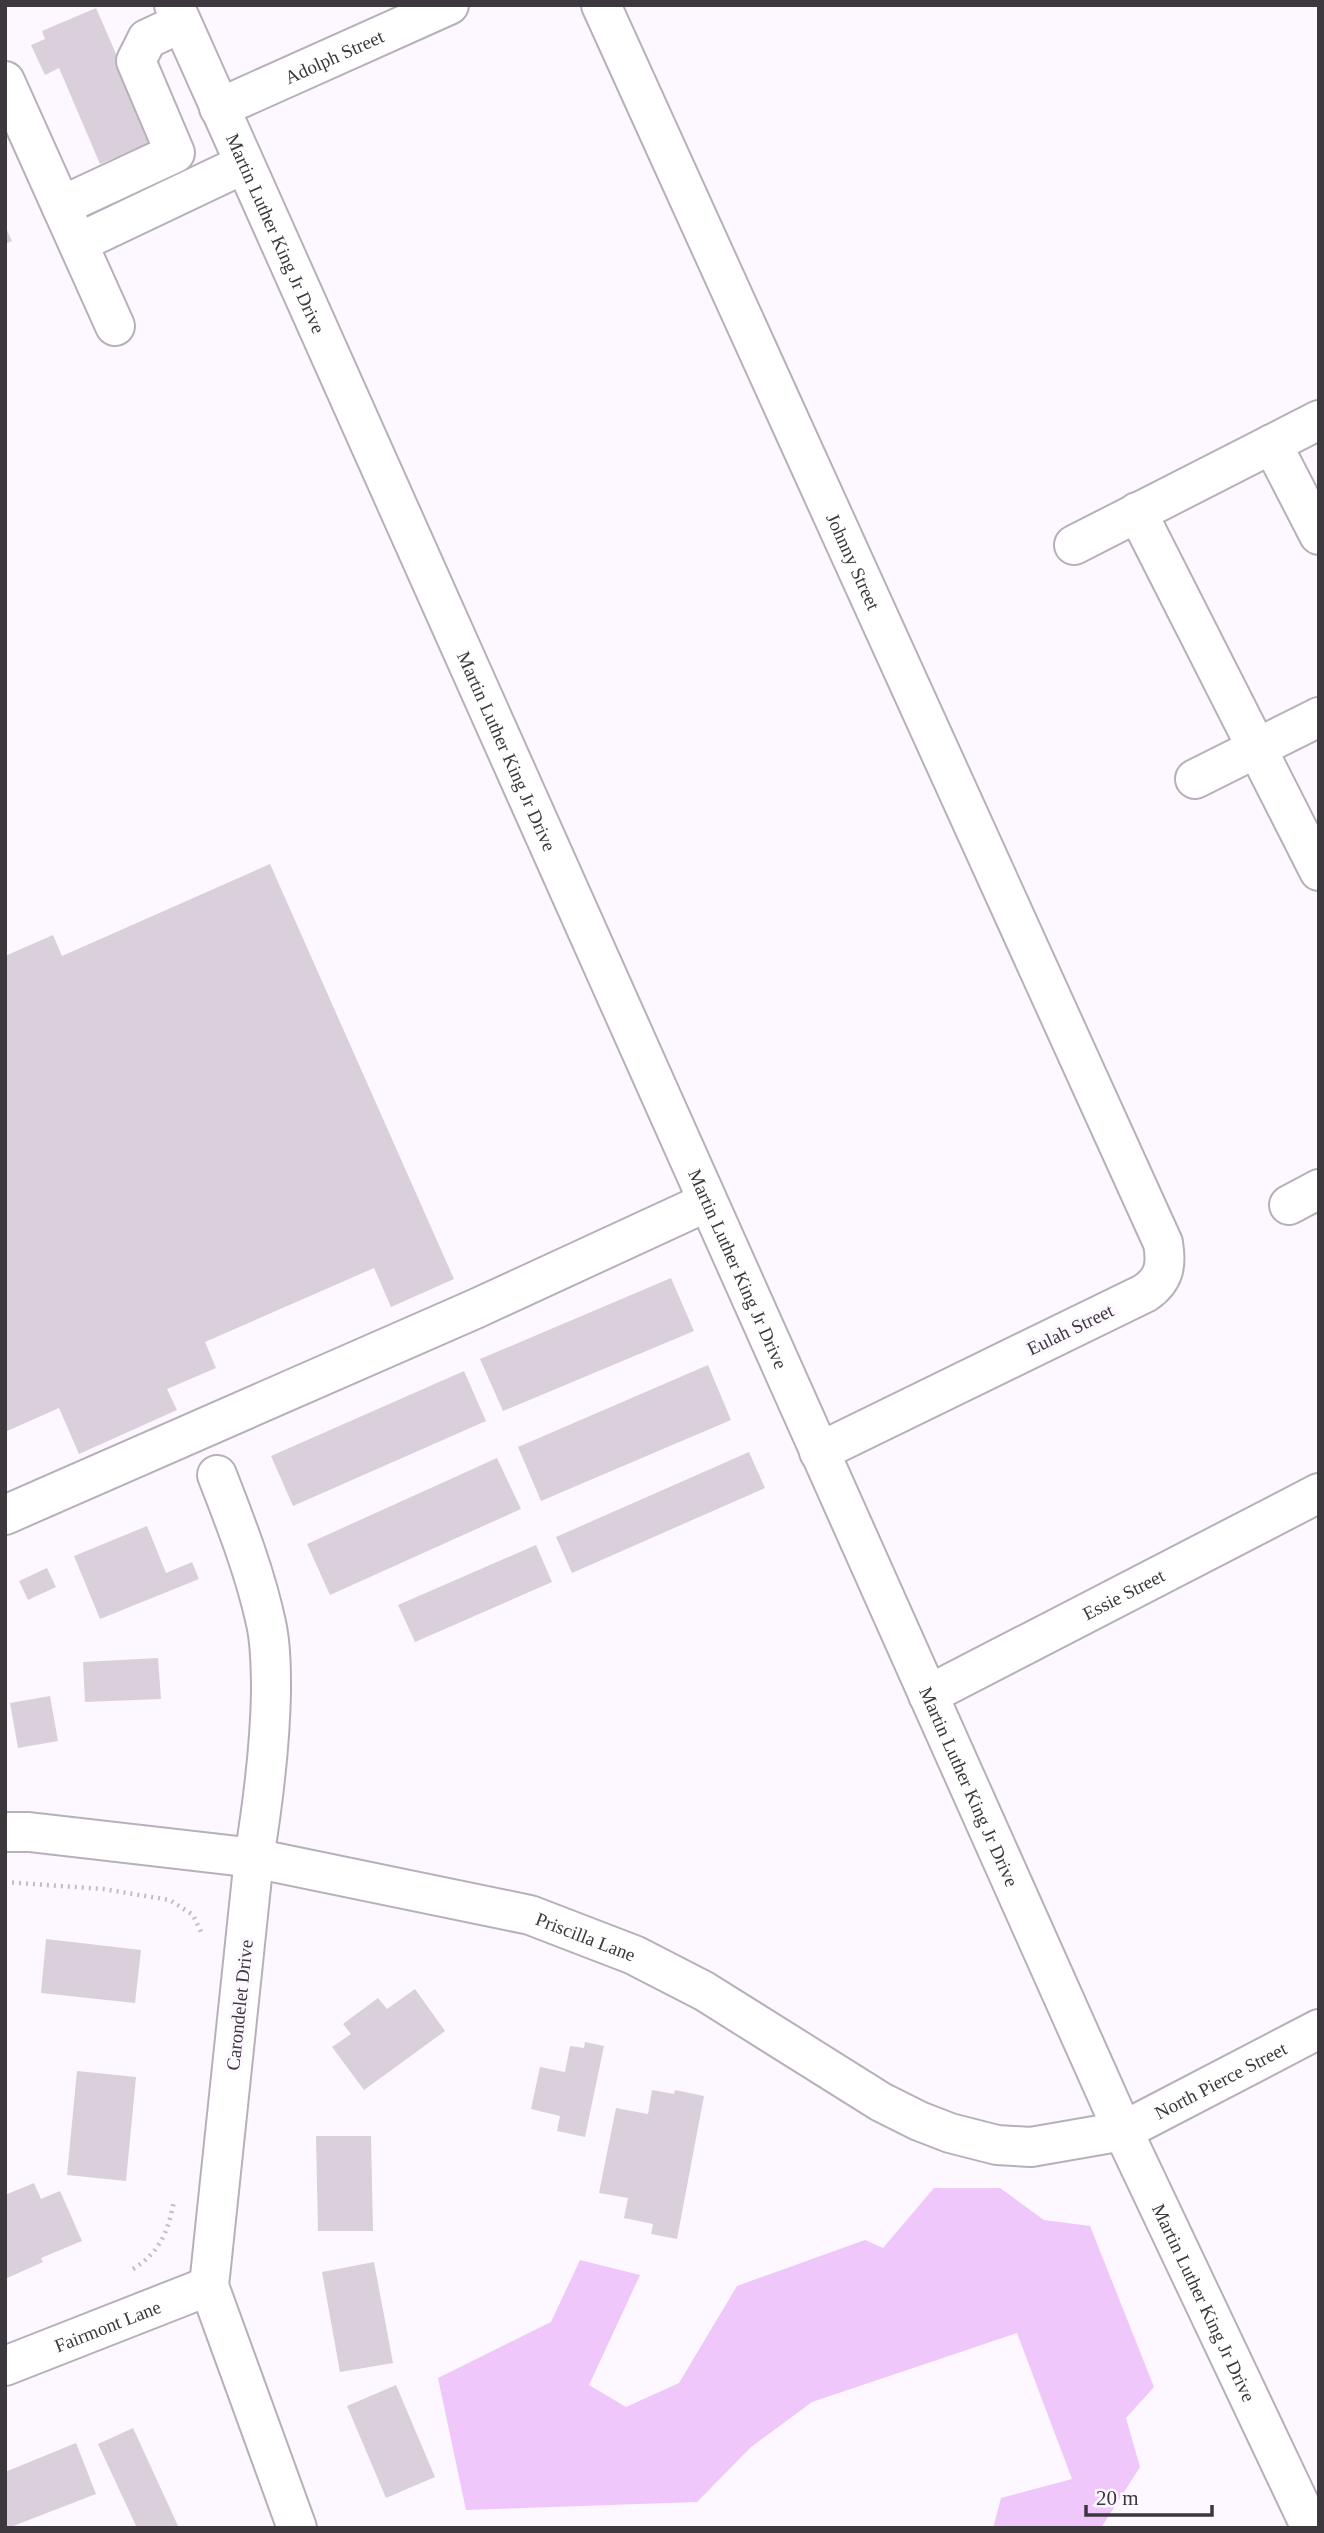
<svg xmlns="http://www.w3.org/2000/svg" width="1324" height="2533" font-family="Georgia,serif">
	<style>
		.green { fill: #efc7fa }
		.building { fill: #dad0dc }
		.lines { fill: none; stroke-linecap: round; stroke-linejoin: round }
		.minor-casing { stroke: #b8afbb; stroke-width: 42 }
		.path { stroke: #c2bcc3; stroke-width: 4.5; stroke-dasharray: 2 5; stroke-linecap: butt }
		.minor { stroke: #fff; stroke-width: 38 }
		.labels { text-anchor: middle; stroke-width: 7; stroke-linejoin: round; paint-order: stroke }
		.street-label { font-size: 19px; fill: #3c383d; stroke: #fdf7ff }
	</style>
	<rect width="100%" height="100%" fill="#fdf7ff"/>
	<path class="green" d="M934,2188H1000L1044,2220L1090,2226L1154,2387L1126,2418L1140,2467L1101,2528H993L1001,2498L1072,2479L1017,2333L812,2402L751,2447L697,2502L466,2510L438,2378L551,2322L580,2260L640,2275L589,2385L626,2407L679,2383L737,2286L865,2240L883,2248Z"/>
	<g class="building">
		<path d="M96,8L154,141L100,164L59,68L45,75L31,45L45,39L42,31Z"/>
		<path d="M5,226L12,241L5,244Z"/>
		<path d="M270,864L454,1279L391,1307L374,1268L205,1342L216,1368L167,1389L177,1410L79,1454L59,1408L5,1432V956L53,935L62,956Z"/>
		<path d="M671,1278L694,1331L503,1411L480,1359Z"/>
		<path d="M708,1365L731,1420L541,1501L518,1447Z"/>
		<path d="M464,1371L486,1421L293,1506L271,1456Z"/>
		<path d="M749,1452L765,1488L572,1573L556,1537Z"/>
		<path d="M497,1458L521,1509L330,1595L307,1544Z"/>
		<path d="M147,1526L166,1573L192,1562L199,1579L100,1619L74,1556Z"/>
		<path d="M536,1545L552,1582L415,1642L398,1605Z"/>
		<path d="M47,1568L56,1587L28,1600L19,1581Z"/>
		<path d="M158,1658L161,1699L85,1702L83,1662Z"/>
		<path d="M50,1696L58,1741L18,1748L10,1703Z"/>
		<path d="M46,1939L141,1950L135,2003L41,1993Z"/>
		<path d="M415,1989L445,2031L364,2090L332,2047L351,2034L343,2024L378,1998L387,2009Z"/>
		<path d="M585,2042L604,2046L585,2137L557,2131L560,2116L531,2109L540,2067L565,2072L570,2046L584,2048Z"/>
		<path d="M77,2071L136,2077L126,2181L67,2175Z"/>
		<path d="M652,2090L674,2094L675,2090L704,2096L677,2239L651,2234L653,2224L624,2218L628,2198L599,2193L616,2108L648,2114Z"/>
		<path d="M316,2136H371L373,2231H318Z"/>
		<path d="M34,2183L41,2199L60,2191L82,2241L41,2258L43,2262L5,2279V2195Z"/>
		<path d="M374,2262L393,2363L340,2372L322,2272Z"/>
		<path d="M396,2385L435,2477L386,2498L347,2406Z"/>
		<path d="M133,2428L179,2528H137L98,2444Z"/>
		<path d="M76,2443L96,2494L8,2528L5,2520V2472Z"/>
	</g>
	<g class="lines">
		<g class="minor-casing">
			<g id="minor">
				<path id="s1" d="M174,5L1123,2131L1311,2528"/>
				<path id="s2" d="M601,5L1163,1243C1167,1266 1164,1280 1145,1293L819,1452"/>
				<path d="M5,81L115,326"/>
				<path id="s3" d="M219,108L449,5"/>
				<path d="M61,206L175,153L136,61L147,39L181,23"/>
				<path d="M78,243L244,164"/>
				<path d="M1272,444L1319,535"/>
				<path d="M1137,512L1319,871"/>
				<path d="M1074,545L1319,420"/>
				<path d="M1195,779L1319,717"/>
				<path d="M1289,1205L1319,1189"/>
				<path d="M217,1475C236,1524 255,1572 266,1623C271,1645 271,1670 271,1692C270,1748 263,1803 254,1858L209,2286L297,2528"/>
				<path d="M5,1515L475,1309L707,1202"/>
				<path id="s4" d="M928,1695L1319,1493"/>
				<path id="s5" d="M5,1832H29L254,1858L530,1915L634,1955L704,1991L881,2102L919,2121L950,2133L997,2145L1031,2147L1123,2131L1319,2029"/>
				<path id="s6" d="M5,2366L209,2286"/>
			</g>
		</g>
		<g class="path">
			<path d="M5,1882L103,1889L170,1900L193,1915L203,1936"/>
			<path d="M133,2269C160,2252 168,2232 174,2201"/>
		</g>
		<use href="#minor" class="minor"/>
	</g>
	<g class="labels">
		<g class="street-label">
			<text dy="7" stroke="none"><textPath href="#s3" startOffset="126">Adolph Street</textPath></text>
			<text dy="7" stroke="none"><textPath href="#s1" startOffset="250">Martin Luther King Jr Drive</textPath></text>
			<text dy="7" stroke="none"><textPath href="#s2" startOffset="611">Johnny Street</textPath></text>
			<text dy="7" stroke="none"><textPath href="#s1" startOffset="817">Martin Luther King Jr Drive</textPath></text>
			<text dy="7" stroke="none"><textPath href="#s1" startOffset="1384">Martin Luther King Jr Drive</textPath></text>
			<text transform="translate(1070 1329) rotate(-26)" y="7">Eulah Street</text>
			<text dy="7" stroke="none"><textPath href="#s4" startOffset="220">Essie Street</textPath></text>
			<text dy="7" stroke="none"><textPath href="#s1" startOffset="1951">Martin Luther King Jr Drive</textPath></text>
			<text dy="7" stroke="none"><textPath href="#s5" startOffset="592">Priscilla Lane</textPath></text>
			<text transform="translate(239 2005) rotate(-84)" y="7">Carondelet Drive</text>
			<text dy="7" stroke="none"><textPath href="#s5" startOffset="1293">North Pierce Street</textPath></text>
			<text dy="7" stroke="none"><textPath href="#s1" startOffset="2518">Martin Luther King Jr Drive</textPath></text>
			<text dy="7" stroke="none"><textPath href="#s6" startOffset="110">Fairmont Lane</textPath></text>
		</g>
	</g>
	<rect width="1324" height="2533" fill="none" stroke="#3c383d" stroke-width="14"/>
	<path d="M1086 2505v10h126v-10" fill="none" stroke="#3c383d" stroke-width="3.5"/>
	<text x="1096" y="2505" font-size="21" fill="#3c383d" stroke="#fdf7ff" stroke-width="5" paint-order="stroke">20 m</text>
</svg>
